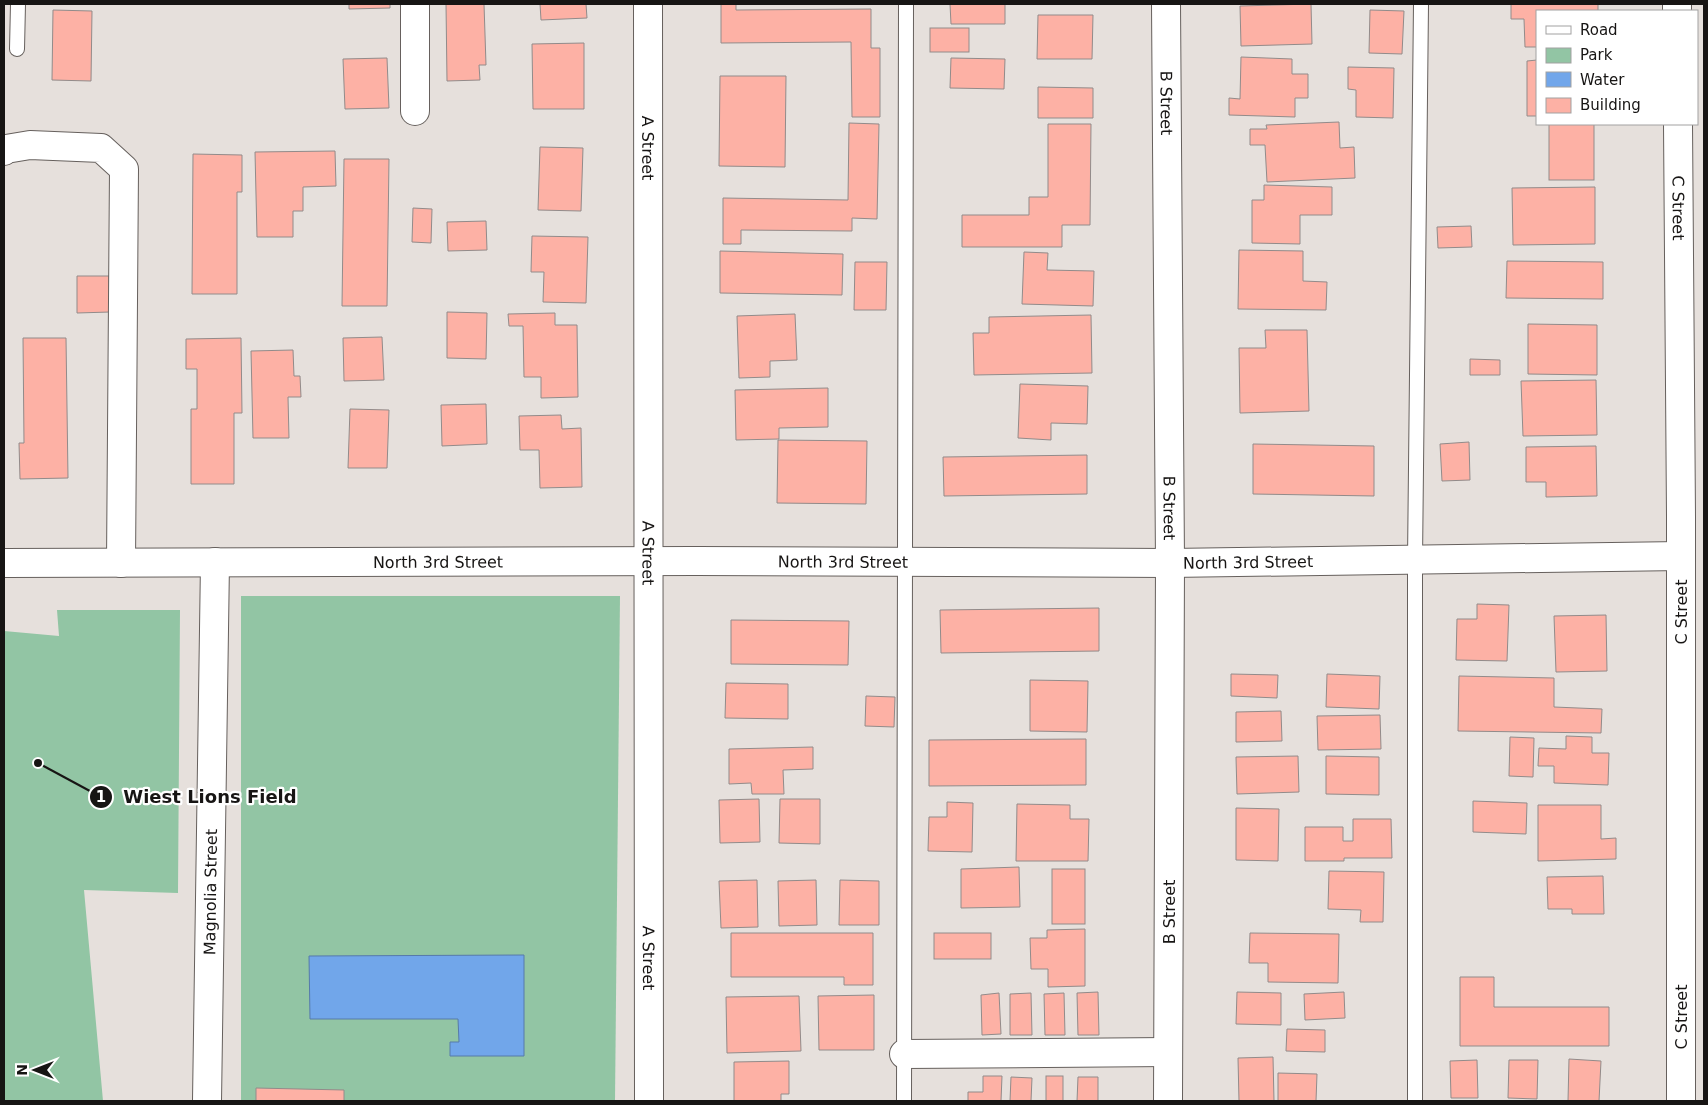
<svg xmlns="http://www.w3.org/2000/svg" width="1708" height="1105" font-family="'DejaVu Sans',sans-serif">
	<style>
		.green { fill: #92c5a4 }
		.water { fill: #71a6ea; stroke: #567aaa }
		.building { fill: #fdb1a5; stroke: #928b8a }
		.lines { fill: none; stroke-linecap: round; stroke-linejoin: round }
		.service-casing { stroke: #66605d; stroke-width: 16 }
		.minor-casing { stroke: #66605d; stroke-width: 30 }
		.service { stroke: #fff; stroke-width: 14 }
		.minor { stroke: #fff; stroke-width: 28 }
		.labels { text-anchor: middle; stroke-width: 4.5; stroke-linejoin: round; paint-order: stroke }
		.street-label { font-size: 16px; fill: #171514; stroke: #fff }
		.leader { fill: none; stroke: #171514; stroke-width: 2 }
		.callout-dot { fill: #171514; stroke: #fff; stroke-width: 2 }
		.mark-label { font-size: 15px; text-anchor: middle; font-weight: bold; fill: #fff }
		.callout-label { font-size: 18px; text-anchor: middle; font-weight: bold; fill: #171514; stroke: #fff; stroke-width: 4.5; stroke-linejoin: round; paint-order: stroke }
	</style>
	<rect width="100%" height="100%" fill="#e6e0dc"/>
	<g class="green">
		<path d="M241,596H620L615,1101H241Z"/>
		<path d="M57,610H180L178,893L84,890L103,1101H4V631L59,636Z"/>
	</g>
	<path class="water" d="M524,955V1056H450V1042H459L458,1019H310L309,956Z"/>
	<g class="building">
		<path d="M349,4H390V8L349,9Z"/>
		<path d="M446,4H484L486,65H479L480,80L447,81Z"/>
		<path d="M540,4H586L587,18L541,20Z"/>
		<path d="M721,4H736V10L871,9V48H880V117H852L851,42L721,43Z"/>
		<path d="M950,4H1005V24H951Z"/>
		<path d="M1311,4L1312,44L1241,46L1240,6Z"/>
		<path d="M1511,4H1598V11H1537V47H1525L1524,19H1511Z"/>
		<path d="M53,10L92,11L91,81L52,80Z"/>
		<path d="M1370,10L1404,11L1402,54L1369,53Z"/>
		<path d="M1038,15H1093L1092,59H1037Z"/>
		<rect x="930" y="28" width="39" height="24"/>
		<path d="M584,43V109H533L532,44Z"/>
		<path d="M1241,57L1292,59V74H1308V98H1295V117L1229,115V98L1240,99Z"/>
		<path d="M387,58L389,108L345,109L343,59Z"/>
		<path d="M951,58L1005,59L1004,89L950,88Z"/>
		<path d="M1537,60V116H1527V61Z"/>
		<path d="M1348,67L1394,68L1393,118L1356,117V90L1348,89Z"/>
		<path d="M720,76H786L785,167L719,166Z"/>
		<path d="M1038,87L1093,88V118H1038Z"/>
		<path d="M1339,122L1340,148L1354,147L1355,178L1267,182L1265,145H1250V129H1267L1266,125Z"/>
		<path d="M849,123L879,124L877,219L852,218V231L741,230V244H723V198L848,200Z"/>
		<path d="M1048,124H1091L1090,225H1062V247H962V215H1029V197H1048Z"/>
		<rect x="1549" y="124" width="45" height="56"/>
		<path d="M540,147L583,148L581,211L538,210Z"/>
		<path d="M335,151L336,186L303,187V211H293V237H257L255,152Z"/>
		<path d="M193,154L242,155V192H237V294H192Z"/>
		<path d="M344,159H389L387,306H342Z"/>
		<path d="M1264,185L1332,187V215H1300V244L1252,243V200H1264Z"/>
		<path d="M1595,187V244L1513,245L1512,188Z"/>
		<path d="M413,208L432,209L431,243L412,242Z"/>
		<path d="M486,221L487,250L448,251L447,222Z"/>
		<path d="M1471,226L1472,247L1438,248L1437,227Z"/>
		<path d="M532,236L588,237L586,303L543,302L544,272H531Z"/>
		<path d="M1239,250L1303,251V281L1327,282L1326,310L1238,309Z"/>
		<path d="M720,251L843,254L842,295L720,293Z"/>
		<path d="M1024,252L1048,253L1047,270L1094,271L1093,306L1022,304Z"/>
		<path d="M1507,261L1603,262V299L1506,298Z"/>
		<path d="M855,262H887L886,310H854Z"/>
		<path d="M77,276H109L110,312L77,313Z"/>
		<path d="M447,312L487,313L486,359L447,358Z"/>
		<path d="M555,313V325H577L578,397L541,398V377H524L523,326H509L508,314Z"/>
		<path d="M795,314L797,360L770,361V377L739,378L737,316Z"/>
		<path d="M1091,315L1092,373L974,375L973,333H989V317Z"/>
		<path d="M1528,324L1597,325V375L1528,374Z"/>
		<path d="M1265,330H1307L1309,411L1240,413L1239,348H1266Z"/>
		<path d="M382,337L384,380L344,381L343,338Z"/>
		<path d="M23,338H66L68,478L20,479L19,443H24Z"/>
		<path d="M241,338L242,413H234V484H191V409H197V369H186V339Z"/>
		<path d="M293,350L294,376H300L301,397H288L289,438H253L251,351Z"/>
		<path d="M1470,359L1500,360V375H1470Z"/>
		<path d="M1596,380L1597,435L1523,436L1521,381Z"/>
		<path d="M1020,384L1088,386L1087,424L1051,423V440L1018,438Z"/>
		<path d="M828,388V427L779,428V439L736,440L735,390Z"/>
		<path d="M486,404L487,444L442,446L441,405Z"/>
		<path d="M350,409L389,410L387,468H348Z"/>
		<path d="M561,415L562,429L581,428L582,487L540,488L539,450H520L519,416Z"/>
		<path d="M778,440L867,441L866,504L777,503Z"/>
		<path d="M1469,442L1470,480L1442,481L1440,444Z"/>
		<path d="M1253,444L1374,446V496L1253,494Z"/>
		<path d="M1596,446L1597,496L1546,497V482H1526V447Z"/>
		<path d="M1087,455V494L944,496L943,457Z"/>
		<path d="M1477,604L1509,605L1507,661L1456,660L1457,619H1477Z"/>
		<path d="M1099,608V651L941,653L940,610Z"/>
		<path d="M1606,615L1607,671L1556,672L1554,616Z"/>
		<path d="M731,620L849,621L848,665L731,664Z"/>
		<path d="M1231,674L1278,675L1277,698L1231,696Z"/>
		<path d="M1327,674L1380,676L1379,709L1326,707Z"/>
		<path d="M1459,676L1554,678V707L1602,709L1601,733L1458,731Z"/>
		<path d="M1030,680L1088,681L1087,732L1030,731Z"/>
		<path d="M726,683L788,684V719L725,718Z"/>
		<path d="M866,696L895,697L894,727L865,726Z"/>
		<path d="M1281,711L1282,741L1236,742V712Z"/>
		<path d="M1380,715L1381,749L1318,750L1317,716Z"/>
		<path d="M1566,736L1592,737V753H1609L1608,785L1554,783V766H1538L1539,748L1566,749Z"/>
		<path d="M1510,737L1534,738L1533,777L1509,776Z"/>
		<path d="M1086,739V785L929,786V740Z"/>
		<path d="M813,747V769L783,770L784,794H752L751,783L729,784V749Z"/>
		<path d="M1298,756L1299,792L1237,794L1236,757Z"/>
		<path d="M1326,756L1379,757V795L1326,794Z"/>
		<path d="M759,799L760,842L720,843L719,800Z"/>
		<path d="M780,799H820V844L779,843Z"/>
		<path d="M1473,801L1527,803L1526,834L1473,832Z"/>
		<path d="M947,802L973,803L972,852L928,851L929,817H947Z"/>
		<path d="M1017,804L1070,805V819H1089L1088,861H1016Z"/>
		<path d="M1538,805H1601V839L1616,838V859L1538,861Z"/>
		<path d="M1236,808L1279,809L1278,861L1236,860Z"/>
		<path d="M1353,819H1391L1392,858H1344V861H1305V827H1343V841H1353Z"/>
		<path d="M1019,867L1020,907L961,908V869Z"/>
		<rect x="1052" y="869" width="33" height="55"/>
		<path d="M1329,871L1384,872L1383,922H1360L1361,910L1328,909Z"/>
		<path d="M1603,876L1604,914H1572V909H1548L1547,877Z"/>
		<path d="M757,880L758,927L721,928L719,881Z"/>
		<path d="M816,880L817,925L779,926L778,881Z"/>
		<path d="M840,880L879,881V925H839Z"/>
		<path d="M1085,929V986L1048,987V969H1031L1030,938H1047V930Z"/>
		<path d="M731,933H873V985H844V977H731Z"/>
		<rect x="934" y="933" width="57" height="26"/>
		<path d="M1250,933L1339,934L1338,983L1268,982V963H1249Z"/>
		<path d="M1460,977H1494V1007H1609V1046H1460Z"/>
		<path d="M1098,992L1099,1035H1078L1077,993Z"/>
		<path d="M1237,992L1281,993V1025L1236,1024Z"/>
		<path d="M1344,992L1345,1018L1305,1020L1304,994Z"/>
		<path d="M999,993L1001,1034L982,1035L981,995Z"/>
		<path d="M1031,993L1032,1035H1010V994Z"/>
		<path d="M1064,993L1065,1035H1045L1044,994Z"/>
		<path d="M874,995V1050H819L818,996Z"/>
		<path d="M799,996L801,1051L727,1053L726,997Z"/>
		<path d="M1287,1029L1325,1030V1052L1286,1051Z"/>
		<path d="M1273,1057L1274,1101H1239L1238,1058Z"/>
		<path d="M1569,1059L1601,1061L1599,1101H1568Z"/>
		<path d="M1477,1060L1478,1098H1451L1450,1061Z"/>
		<path d="M1509,1060H1538L1537,1099L1508,1098Z"/>
		<path d="M789,1061V1094H781V1101H734V1062Z"/>
		<path d="M1278,1073L1317,1074L1316,1101H1278Z"/>
		<path d="M983,1076H1002L1001,1101H968V1092H983Z"/>
		<rect x="1046" y="1076" width="17" height="25"/>
		<path d="M1011,1077L1032,1078L1031,1101H1010Z"/>
		<path d="M1078,1077H1098V1101H1077Z"/>
		<path d="M256,1088L344,1090V1101H256Z"/>
	</g>
	<g class="lines">
		<g class="service-casing">
			<g id="service">
				<path d="M17,49L18,4"/>
				<path d="M904,1101L906,4"/>
				<path d="M1415,1101V560L1421,4"/>
			</g>
		</g>
		<g class="minor-casing">
			<g id="minor">
				<path d="M415,4V111"/>
				<path id="s1" d="M648,4L649,1101"/>
				<path id="s2" d="M1166,4L1170,563L1168,1101"/>
				<path d="M1677,4V11"/>
				<path id="s3" d="M1678,124L1681,516V1101"/>
				<path d="M4,151L6,149L30,145L101,148L124,169L121,563"/>
				<path id="s4" d="M4,563L696,561L1170,563L1681,556"/>
				<path d="M904,1054L1168,1052"/>
				<path id="s5" d="M207,1101L215,562"/>
			</g>
		</g>
		<use href="#service" class="service"/>
		<use href="#minor" class="minor"/>
	</g>
	<g class="labels">
		<g class="street-label">
			<text dy="6" stroke="none"><textPath href="#s2" startOffset="99">B Street</textPath></text>
			<text dy="6" stroke="none"><textPath href="#s1" startOffset="144">A Street</textPath></text>
			<text dy="6" stroke="none"><textPath href="#s3" startOffset="84">C Street</textPath></text>
			<text dy="6" stroke="none"><textPath href="#s2" startOffset="504">B Street</textPath></text>
			<text dy="6" stroke="none"><textPath href="#s1" startOffset="549">A Street</textPath></text>
			<text dy="6" stroke="none"><textPath href="#s4" startOffset="434">North 3rd Street</textPath></text>
			<text dy="6" stroke="none"><textPath href="#s4" startOffset="839">North 3rd Street</textPath></text>
			<text dy="6" stroke="none"><textPath href="#s4" startOffset="1244">North 3rd Street</textPath></text>
			<text transform="translate(1681 612) rotate(-90)" y="6">C Street</text>
			<text dy="6" stroke="none"><textPath href="#s5" startOffset="209">Magnolia Street</textPath></text>
			<text transform="translate(1169 912) rotate(-90)" y="6">B Street</text>
			<text dy="6" stroke="none"><textPath href="#s1" startOffset="954">A Street</textPath></text>
			<text transform="translate(1681 1017) rotate(-90)" y="6">C Street</text>
		</g>
	</g>
	<path class="leader" d="M38 763L101 797"/>
	<g class="callout-dot">
		<circle cx="38" cy="763" r="5"/>
		<circle cx="101" cy="797" r="12"/>
	</g>
	<g class="mark-label">
		<text x="101" y="802">1</text>
	</g>
	<g class="callout-label">
		<text x="210" y="803">Wiest Lions Field</text>
	</g>
	<rect width="1708" height="1105" fill="none" stroke="#171514" stroke-width="10"/>
	<rect x="1536" y="10" width="162" height="115" fill="#ffffff" stroke="#a2a1a1"/>
	<rect x="1546" y="26" width="25" height="8" fill="#ffffff" stroke="#a2a1a1"/>
	<text x="1580" y="35" font-size="15" fill="#171514">Road</text>
	<rect x="1546" y="48" width="25" height="15" fill="#92c5a4" stroke="#a2a1a1"/>
	<text x="1580" y="60" font-size="15" fill="#171514">Park</text>
	<rect x="1546" y="72" width="25" height="15" fill="#71a6ea" stroke="#a2a1a1"/>
	<text x="1580" y="85" font-size="15" fill="#171514">Water</text>
	<rect x="1546" y="98" width="25" height="15" fill="#fdb1a5" stroke="#a2a1a1"/>
	<text x="1580" y="110" font-size="15" fill="#171514">Building</text>
	<g transform="translate(35 1070) rotate(270)" stroke="#ffffff" stroke-width="4" paint-order="stroke">
	<path d="M0-4L9 19L0 12L-9 19Z" fill="#171514"/>
	<text y="-8" font-size="14" font-weight="bold" text-anchor="middle" fill="#171514">N</text>
	</g>
</svg>
